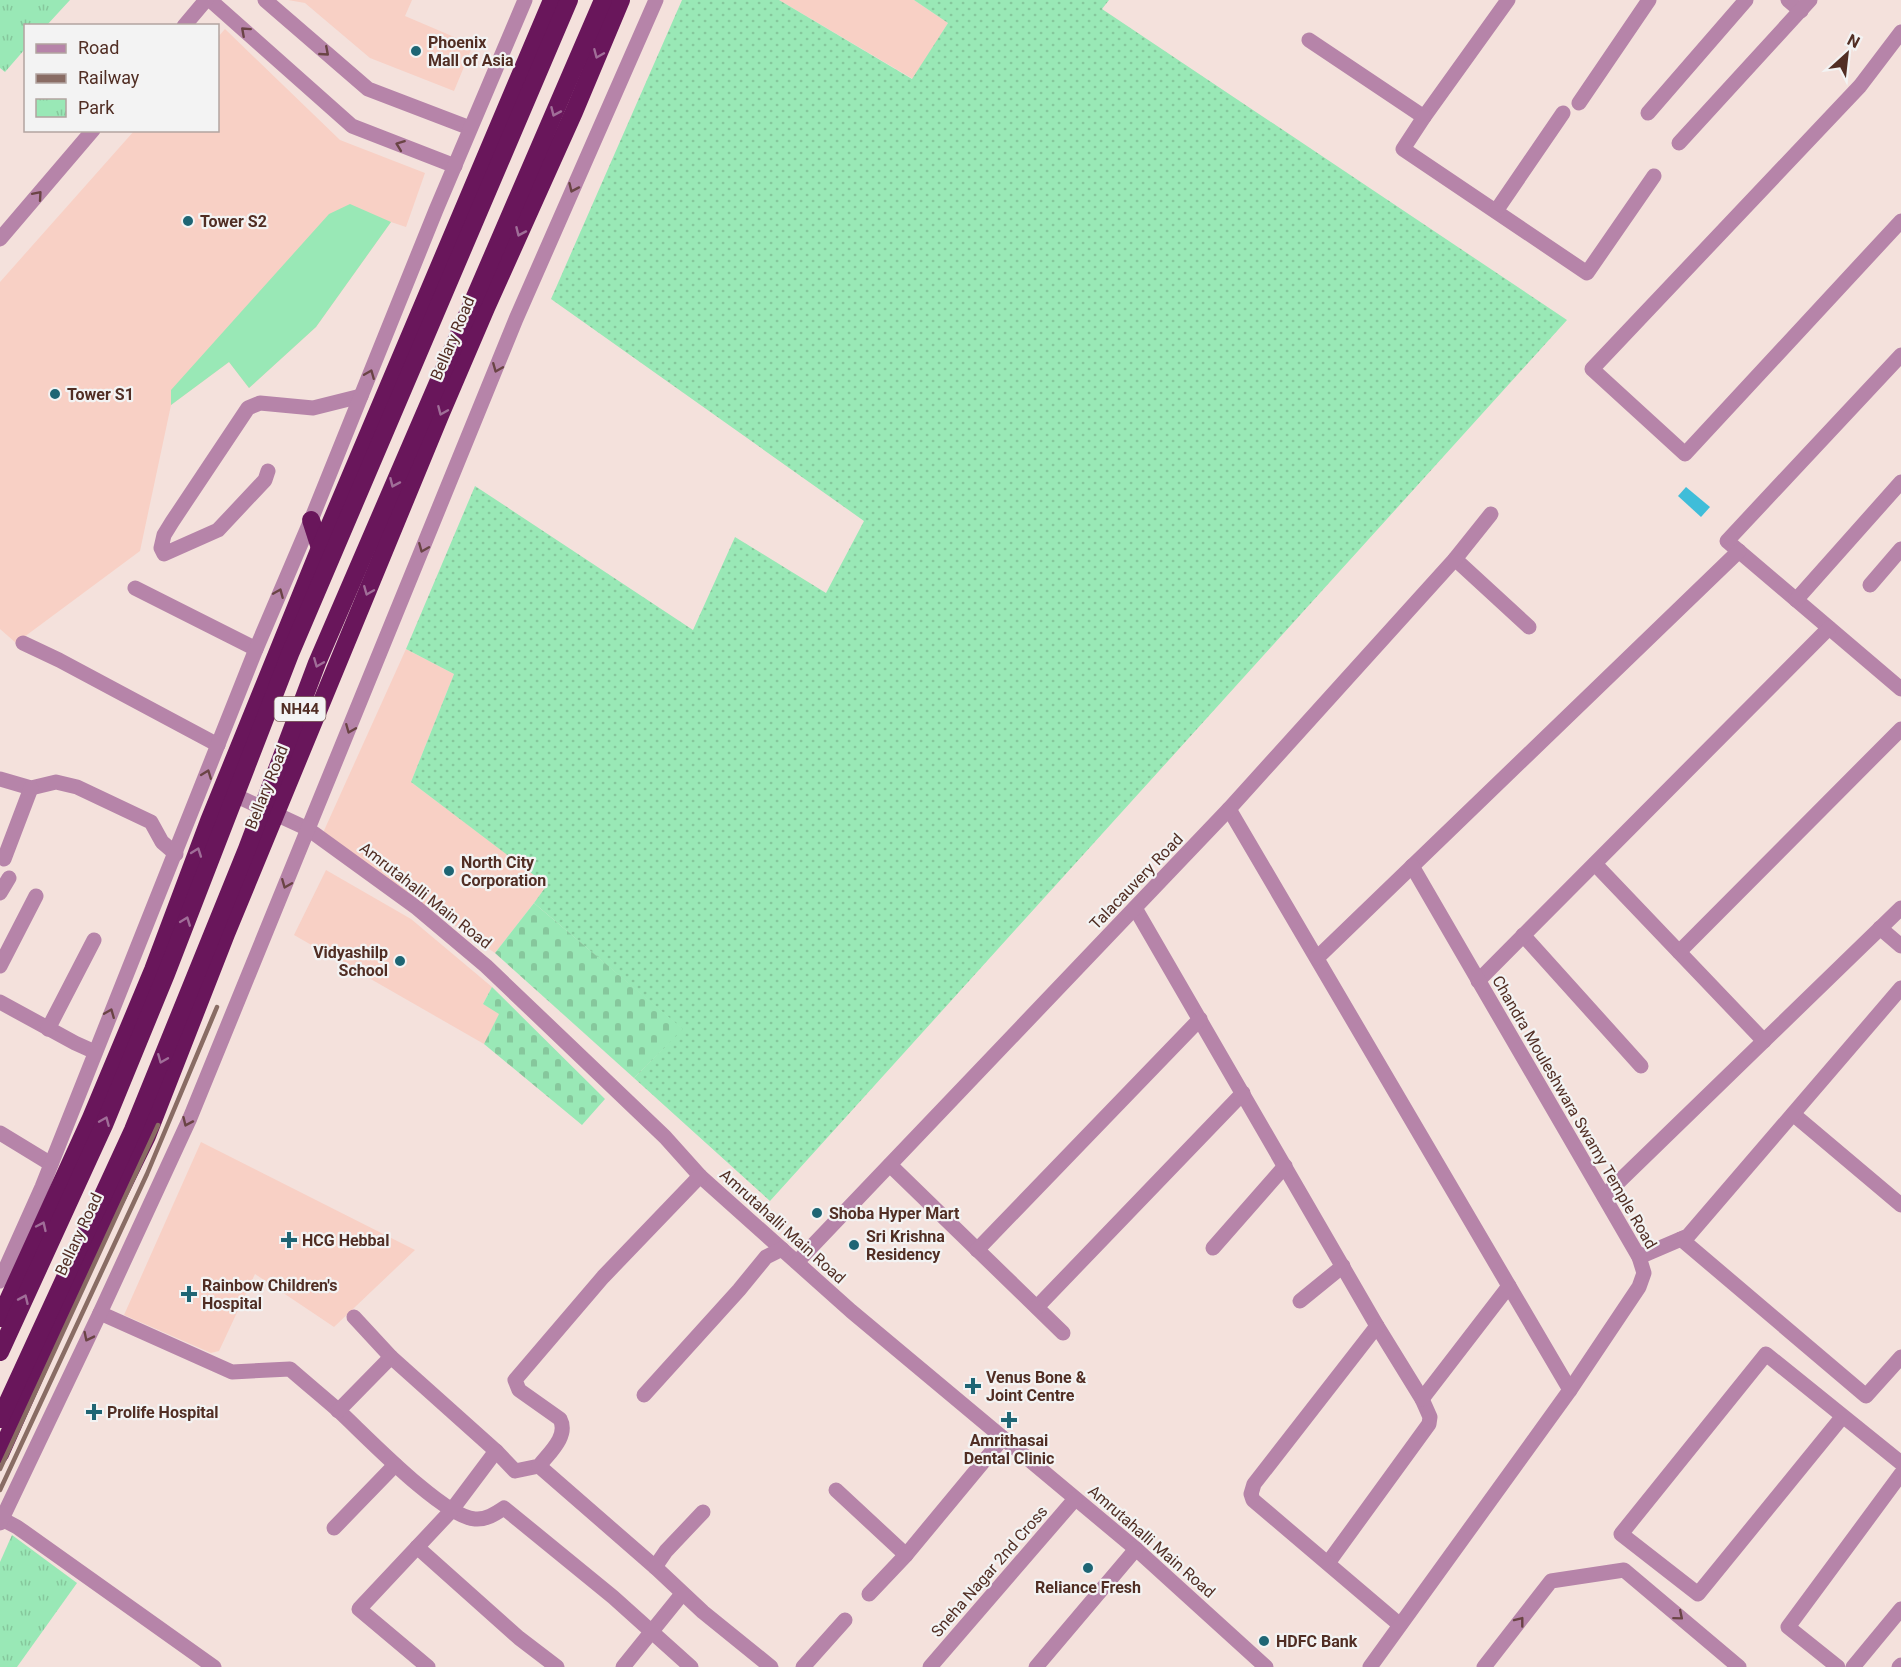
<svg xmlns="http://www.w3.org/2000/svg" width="1901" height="1667" font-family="Roboto,sans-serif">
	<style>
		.built { fill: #f8d0c5 }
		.grass { fill: url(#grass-dots) }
		.cemetery { fill: url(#cemetery-stones) }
		.park { fill: url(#park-tufts) }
		.garden { fill: #99e8b6 }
		.water { fill: #3fbdd9 }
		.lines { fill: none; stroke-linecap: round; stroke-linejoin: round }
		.minor { stroke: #b684a9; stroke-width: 15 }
		.highway { stroke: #69165b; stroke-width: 18 }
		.rail { stroke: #896c64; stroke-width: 4.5 }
		.highway-bridge { stroke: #69165b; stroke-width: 18 }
		.oneway { stroke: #6a4445 }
		.oneway2 { stroke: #a06e98 }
		.poi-dot { fill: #1e6574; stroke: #f3f3f3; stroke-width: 2 }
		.labels { text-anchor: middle; stroke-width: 4.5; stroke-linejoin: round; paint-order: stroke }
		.shield { fill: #f3f3f3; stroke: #826962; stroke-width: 1.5 }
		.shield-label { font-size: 15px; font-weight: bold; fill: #512e24 }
		.poi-label { font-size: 16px; font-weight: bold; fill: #512e24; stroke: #f3f3f3; text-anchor: start }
		.street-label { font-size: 16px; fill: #512e24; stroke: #f3f3f3 }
	</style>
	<defs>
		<pattern id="grass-dots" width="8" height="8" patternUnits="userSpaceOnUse" patternTransform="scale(1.5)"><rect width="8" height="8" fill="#99e8b6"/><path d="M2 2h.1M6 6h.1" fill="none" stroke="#86c79c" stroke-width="1.8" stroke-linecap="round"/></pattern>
		<pattern id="cemetery-stones" width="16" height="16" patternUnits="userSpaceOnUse" patternTransform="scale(1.5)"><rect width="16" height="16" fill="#99e8b6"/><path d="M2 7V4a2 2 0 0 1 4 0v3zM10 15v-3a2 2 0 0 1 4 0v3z" fill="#86c79c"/></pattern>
		<pattern id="park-tufts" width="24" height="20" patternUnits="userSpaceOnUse" patternTransform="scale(1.5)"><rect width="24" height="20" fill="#99e8b6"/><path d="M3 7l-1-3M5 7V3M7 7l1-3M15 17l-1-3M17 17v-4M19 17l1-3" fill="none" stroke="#86c79c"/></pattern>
	</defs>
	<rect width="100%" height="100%" fill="#f4e1dc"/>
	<g class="built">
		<path d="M288,0H412L405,16L473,45L454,91L370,58L305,3Z"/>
		<path d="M779,0H914L948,23L913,79Z"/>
		<path d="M225,29L340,140L425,173L406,227L391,222L316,327L249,388L229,362L171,405L140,551L16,643L0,629V282L134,131L218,130V37Z"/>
		<path d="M406,649L454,674L411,782L548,885L495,953L322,835Z"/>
		<path d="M326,870L411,919L492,987L483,1004L500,1013L484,1044L294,935Z"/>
		<path d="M201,1142L415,1250L334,1327L255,1274L219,1351L211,1353L124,1315Z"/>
	</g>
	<path class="grass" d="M682,0H779L912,79L948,23L914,0H1109L1102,9L1567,320L770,1201L634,1078L682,1029L534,903L547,885L411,782L454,674L406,649L475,486L693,630L735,537L826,593L864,521L551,299Z"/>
	<g class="cemetery">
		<path d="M534,903L683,1029L634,1078L495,953Z"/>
		<path d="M492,987L605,1099L582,1125L484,1044L499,1014L483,1004Z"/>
	</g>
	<g class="park">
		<path d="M0,0H70L47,25L26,26L25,49L5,72L0,68Z"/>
		<path d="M12,1535L77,1583L17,1667H0V1562Z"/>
	</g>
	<path class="garden" d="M350,204L391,222L316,327L249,388L229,362L171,405V390L329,214Z"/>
	<path class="water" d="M1686,487L1710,507L1701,517L1678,496Z"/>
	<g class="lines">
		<g class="minor">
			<path d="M210,0L352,126L455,166"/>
			<path d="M265,0L368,89L470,128"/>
			<path d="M1788,0L1801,11"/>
			<path d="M184,26L206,0"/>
			<path d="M1901,32L1860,86L1592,369L1685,454L1901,221"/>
			<path d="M1309,40L1424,117L1508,0"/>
			<path d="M1579,103L1649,0"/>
			<path d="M1648,113L1746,0"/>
			<path d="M1424,117L1403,149L1587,273L1654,176"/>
			<path d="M1679,143L1810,0"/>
			<path d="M1496,211L1563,113"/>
			<path d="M0,239L93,130"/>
			<path d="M1901,355L1727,541L1901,689"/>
			<path d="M268,471L265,480L218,530L164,554L161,548L164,535L172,522L248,408L260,403L313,408L361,396"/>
			<path d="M1455,559L1529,627"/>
			<path d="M1870,585L1901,549"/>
			<path d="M135,588L256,649"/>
			<path d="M1796,600L1901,482"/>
			<path d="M23,643L59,660L218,745"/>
			<path d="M0,779L31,788L56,782L77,787L151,822L162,842L176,854"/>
			<path d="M226,791L308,829L417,908L486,966L665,1137L700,1176L851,1311L1136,1549L1266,1667"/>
			<path d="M1229,809L1570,1390"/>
			<path d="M4,859L31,788"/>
			<path d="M1595,864L1764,1041"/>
			<path d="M0,893L9,878"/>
			<path d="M1135,908L1377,1326L1422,1399L1430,1417L1429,1424L1328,1563"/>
			<path d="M1880,928L1901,946"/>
			<path d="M1523,935L1641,1066"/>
			<path d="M1679,952L1901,729"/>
			<path d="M1317,958L1739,551"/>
			<path d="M0,966L36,896"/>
			<path d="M1478,981L1829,628"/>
			<path d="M0,1002L75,1043L95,1052"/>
			<path d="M48,1029L94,940"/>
			<path d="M1793,1114L1901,1205"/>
			<path d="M0,1133L51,1164"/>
			<path d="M890,1165L1063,1333"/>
			<path d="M1604,1196L1901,908"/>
			<path d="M1681,1239L1866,1396L1901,1357"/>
			<path d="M1213,1248L1285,1166"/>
			<path d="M977,1250L1200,1019"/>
			<path d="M1639,1257L1688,1236L1901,988"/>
			<path d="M797,1262L1229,809L1455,559L1491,514"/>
			<path d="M0,1281L42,1187L256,649L311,520L436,210L525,0"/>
			<path d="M1300,1301L1343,1266"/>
			<path d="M1037,1307L1243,1093"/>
			<path d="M100,1313L232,1372L290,1369C306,1383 323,1397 339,1411C365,1435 443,1517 475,1519C486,1520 495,1514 504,1508L613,1597L691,1667"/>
			<path d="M354,1317L391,1357"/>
			<path d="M1377,1326L1254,1484L1251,1494L1253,1500L1400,1625"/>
			<path d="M644,1395L739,1290L766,1257L782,1249"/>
			<path d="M1422,1399L1509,1286"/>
			<path d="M338,1411L391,1357L496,1451L515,1471L539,1466C549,1453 569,1436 560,1419L519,1390L515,1380L603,1277L700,1176"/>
			<path d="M1843,1416L1698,1594L1621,1534L1766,1354L1901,1463"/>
			<path d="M539,1466L655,1567"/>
			<path d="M836,1490L906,1555"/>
			<path d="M703,1512L666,1551L655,1567L703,1612L771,1667"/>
			<path d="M2,1519L17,1527L214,1667"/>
			<path d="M0,1523L100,1313L190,1118L516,319L656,0"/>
			<path d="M334,1528L395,1465"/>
			<path d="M417,1547L519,1638L557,1667"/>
			<path d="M869,1594L906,1555L1003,1438"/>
			<path d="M428,1667L359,1609L451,1511L496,1451"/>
			<path d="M623,1667L682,1594"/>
			<path d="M803,1667L845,1620"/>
			<path d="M930,1667L1075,1499"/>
			<path d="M1036,1667L1136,1549"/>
			<path d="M1370,1667L1570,1390L1639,1287L1644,1273L1639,1257L1412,866"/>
			<path d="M1484,1667L1551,1581L1624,1570L1739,1667"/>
			<path d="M1838,1667L1788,1627L1901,1474"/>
			<path d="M1853,1667L1901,1609"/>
			<path d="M1899,1667L1901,1665"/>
		</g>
		<g class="highway">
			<path d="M311,520L320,548"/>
			<path d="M0,1318L91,1118L153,970L209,821L320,548L552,0"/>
			<path d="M0,1454L91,1250L147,1136L226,934L441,413L486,308L574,112L621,0"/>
		</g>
		<g class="rail">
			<path d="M0,1469L158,1125"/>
			<path d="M0,1490L147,1174L217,1007"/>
		</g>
		<g class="highway-bridge">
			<path d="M0,1352L104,1125L166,974L290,654L569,0"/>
			<path d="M0,1419L133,1130L247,849L317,663L603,0"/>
		</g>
	</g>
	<defs><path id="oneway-chevron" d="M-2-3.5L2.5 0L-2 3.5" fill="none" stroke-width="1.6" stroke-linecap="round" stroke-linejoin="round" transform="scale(1.5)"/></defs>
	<g class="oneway">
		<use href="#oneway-chevron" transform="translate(245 31) rotate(-138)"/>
		<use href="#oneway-chevron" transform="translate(325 52) rotate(41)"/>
		<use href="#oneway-chevron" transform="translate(400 145) rotate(-159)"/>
		<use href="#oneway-chevron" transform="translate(573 188) rotate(114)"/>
		<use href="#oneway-chevron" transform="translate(38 195) rotate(-49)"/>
		<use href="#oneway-chevron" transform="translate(497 368) rotate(112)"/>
		<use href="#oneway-chevron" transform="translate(370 374) rotate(-68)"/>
		<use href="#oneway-chevron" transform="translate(423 548) rotate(112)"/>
		<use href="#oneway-chevron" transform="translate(279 593) rotate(-67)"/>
		<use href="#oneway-chevron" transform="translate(350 729) rotate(112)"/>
		<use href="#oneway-chevron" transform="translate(207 774) rotate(-69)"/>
		<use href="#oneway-chevron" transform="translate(286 884) rotate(112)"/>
		<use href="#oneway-chevron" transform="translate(110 1013) rotate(-68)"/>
		<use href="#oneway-chevron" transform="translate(187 1122) rotate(114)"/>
		<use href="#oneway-chevron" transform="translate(88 1337) rotate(116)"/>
		<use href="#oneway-chevron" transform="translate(1679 1616) rotate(40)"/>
		<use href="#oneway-chevron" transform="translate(1520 1621) rotate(-52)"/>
	</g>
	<g class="oneway2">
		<use href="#oneway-chevron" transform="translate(598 54) rotate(113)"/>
		<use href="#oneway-chevron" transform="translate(555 112) rotate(114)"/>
		<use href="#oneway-chevron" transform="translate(520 232) rotate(114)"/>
		<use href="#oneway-chevron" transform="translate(442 411) rotate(113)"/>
		<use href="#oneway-chevron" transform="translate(394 483) rotate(114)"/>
		<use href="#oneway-chevron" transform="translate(368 591) rotate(112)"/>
		<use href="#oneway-chevron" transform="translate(318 663) rotate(112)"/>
		<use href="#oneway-chevron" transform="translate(197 852) rotate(-70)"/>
		<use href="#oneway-chevron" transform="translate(186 921) rotate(-69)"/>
		<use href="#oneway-chevron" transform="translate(162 1059) rotate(112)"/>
		<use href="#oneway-chevron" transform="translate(105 1121) rotate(-67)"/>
		<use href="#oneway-chevron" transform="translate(42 1226) rotate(-65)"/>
		<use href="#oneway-chevron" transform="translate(24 1299) rotate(-66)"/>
	</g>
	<g class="poi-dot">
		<circle cx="416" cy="51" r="6"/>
		<circle cx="188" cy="221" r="6"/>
		<circle cx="55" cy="394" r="6"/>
		<circle cx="449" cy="871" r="6"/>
		<circle cx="400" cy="961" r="6"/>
		<circle cx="817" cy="1213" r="6"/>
		<path d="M286 1231h6v6h6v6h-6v6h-6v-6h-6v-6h6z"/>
		<circle cx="854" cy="1245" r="6"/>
		<path d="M186 1285h6v6h6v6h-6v6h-6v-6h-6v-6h6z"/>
		<path d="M970 1377h6v6h6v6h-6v6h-6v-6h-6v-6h6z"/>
		<path d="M91 1403h6v6h6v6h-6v6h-6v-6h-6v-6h6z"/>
		<path d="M1006 1411h6v6h6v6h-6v6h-6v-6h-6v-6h6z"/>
		<circle cx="1088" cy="1568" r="6"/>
		<circle cx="1264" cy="1641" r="6"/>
	</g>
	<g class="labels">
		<rect class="shield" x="274.5" y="697" width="51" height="24" rx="4.5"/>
		<g class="shield-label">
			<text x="300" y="714">NH44</text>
		</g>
		<g class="poi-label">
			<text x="428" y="48">Phoenix<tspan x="428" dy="18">Mall of Asia</tspan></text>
			<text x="200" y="227">Tower S2</text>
			<text x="67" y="400">Tower S1</text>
			<text x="461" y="868">North City<tspan x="461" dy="18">Corporation</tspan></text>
			<text x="388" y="958" text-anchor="end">Vidyashilp<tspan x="388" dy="18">School</tspan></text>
			<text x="829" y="1219">Shoba Hyper Mart</text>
			<text x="866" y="1242">Sri Krishna<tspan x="866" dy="18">Residency</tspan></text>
			<text x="302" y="1246">HCG Hebbal</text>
			<text x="202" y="1291">Rainbow Children's<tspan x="202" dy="18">Hospital</tspan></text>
			<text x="986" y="1383">Venus Bone &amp;<tspan x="986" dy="18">Joint Centre</tspan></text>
			<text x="107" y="1418">Prolife Hospital</text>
			<text x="1009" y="1446" text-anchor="middle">Amrithasai<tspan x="1009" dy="18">Dental Clinic</tspan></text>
			<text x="1088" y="1593" text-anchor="middle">Reliance Fresh</text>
			<text x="1276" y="1647">HDFC Bank</text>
		</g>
		<g class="street-label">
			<text transform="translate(452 338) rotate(-67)" y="6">Bellary Road</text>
			<text transform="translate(266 787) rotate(-68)" y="6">Bellary Road</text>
			<text transform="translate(1136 881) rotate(-46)" y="6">Talacauvery Road</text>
			<text transform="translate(426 895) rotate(38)" y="6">Amrutahalli Main Road</text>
			<text transform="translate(1575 1112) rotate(60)" y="6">Chandra Mouleshwara Swamy Temple Road</text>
			<text transform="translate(783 1226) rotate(42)" y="6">Amrutahalli Main Road</text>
			<text transform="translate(78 1234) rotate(-65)" y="6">Bellary Road</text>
			<text transform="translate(1152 1541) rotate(41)" y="6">Amrutahalli Main Road</text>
			<text transform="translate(989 1571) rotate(-49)" y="6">Sneha Nagar 2nd Cross</text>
		</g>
	</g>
	<rect x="24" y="24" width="195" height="108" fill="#f3f3f3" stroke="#b2a4a0" stroke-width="1.5"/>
	<rect x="36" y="44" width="30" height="9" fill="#b684a9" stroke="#b2a4a0" stroke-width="1.5"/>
	<text x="78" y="54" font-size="18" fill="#512e24">Road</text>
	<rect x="36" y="74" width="30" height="9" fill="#896c64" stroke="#b2a4a0" stroke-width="1.5"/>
	<text x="78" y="84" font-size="18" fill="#512e24">Railway</text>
	<rect x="36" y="99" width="30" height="18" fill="url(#park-tufts)" stroke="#b2a4a0" stroke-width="1.5"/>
	<text x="78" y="114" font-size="18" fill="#512e24">Park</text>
	<g transform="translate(1847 54) rotate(27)" stroke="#f3f3f3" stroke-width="4.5" paint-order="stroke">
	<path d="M0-4.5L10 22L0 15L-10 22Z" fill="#512e24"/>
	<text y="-9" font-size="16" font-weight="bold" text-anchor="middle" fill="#512e24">N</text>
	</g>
</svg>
